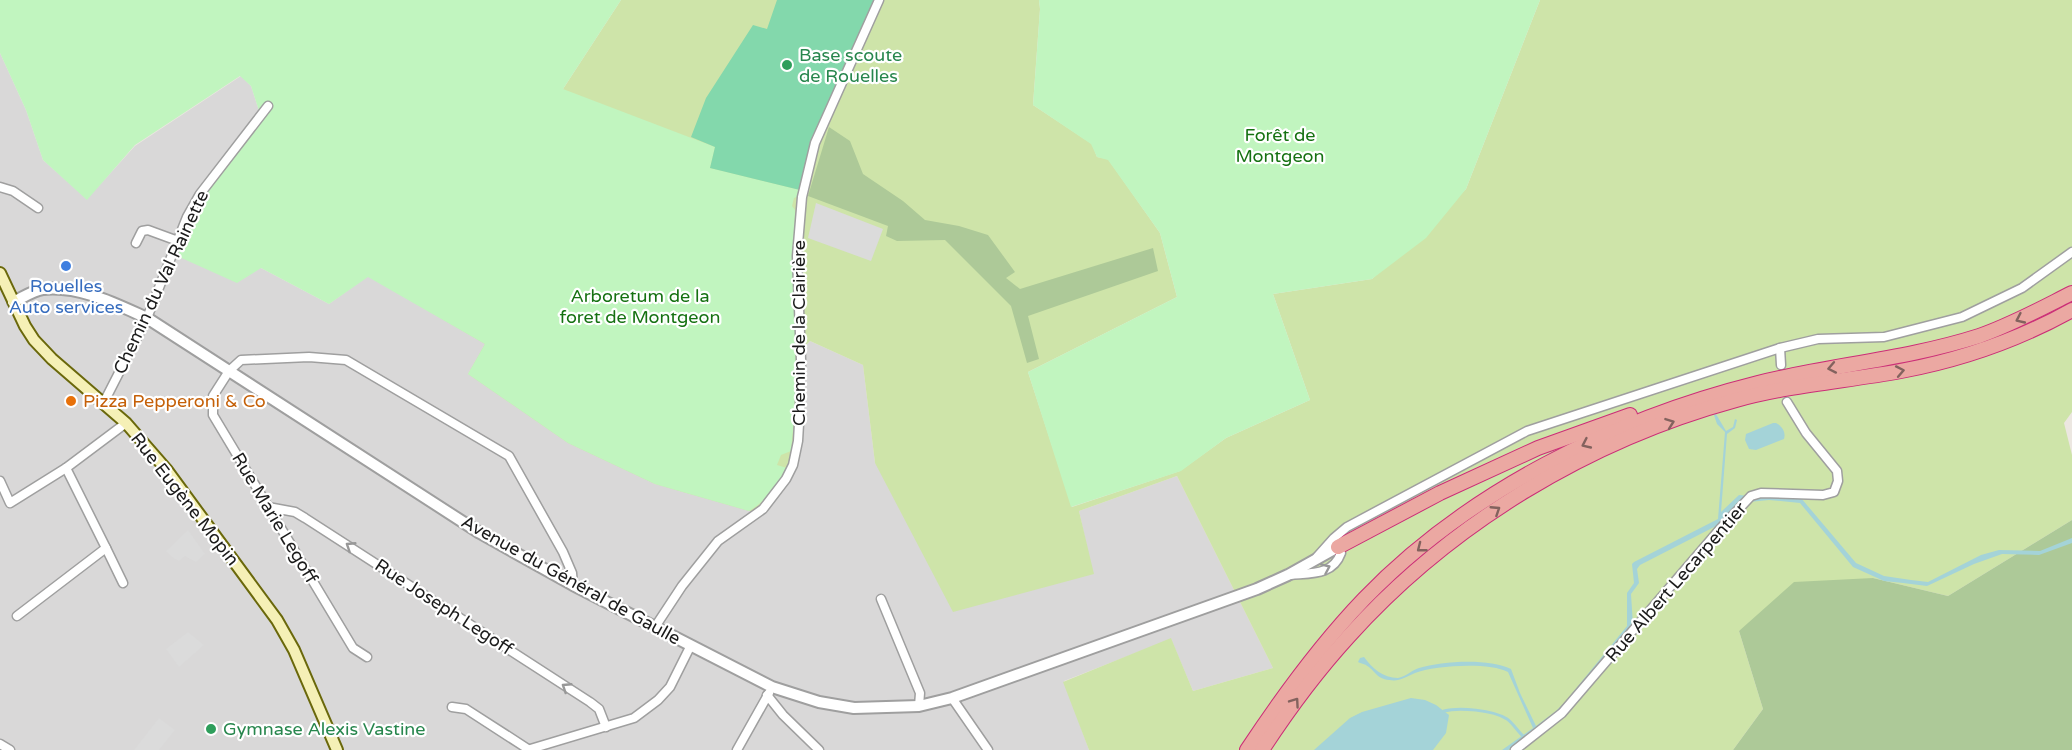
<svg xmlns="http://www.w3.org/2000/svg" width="2072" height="750" font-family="'Varela Round',sans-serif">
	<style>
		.residential { fill: #d9d8d8 }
		.grass { fill: #cee4a9 }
		.forest { fill: #adc998 }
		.park { fill: #c1f5bf }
		.pitch { fill: #83d8ac }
		.parking { fill: #dbdbdb }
		.water { fill: #a4d3d8 }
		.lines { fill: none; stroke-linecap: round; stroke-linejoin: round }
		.stream { stroke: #a4d3d8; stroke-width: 3 }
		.minor-casing { stroke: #9f9f9f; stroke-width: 11 }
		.tertiary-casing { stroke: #9f9f9f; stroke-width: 14 }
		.secondary-casing { stroke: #6a680b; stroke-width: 14 }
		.trunk-casing { stroke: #cb2d77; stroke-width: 16 }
		.minor { stroke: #fff; stroke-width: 8 }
		.tertiary { stroke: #fff; stroke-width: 10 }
		.secondary { stroke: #f5f0b6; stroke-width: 10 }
		.trunk { stroke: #eba8a2; stroke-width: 14 }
		.oneway { stroke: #83625e }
		.oneway2 { stroke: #989898 }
		.leisure-dot { fill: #2e9e5b; stroke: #fff; stroke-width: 2 }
		.shop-dot { fill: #3f7fe0; stroke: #fff; stroke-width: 2 }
		.food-dot { fill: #e8710a; stroke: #fff; stroke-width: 2 }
		.labels { text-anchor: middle; stroke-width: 4.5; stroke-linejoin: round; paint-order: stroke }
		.leisure-label { font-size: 18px; fill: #27864d; stroke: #fff; text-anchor: start }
		.park-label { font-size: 18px; fill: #157111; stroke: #fff }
		.street-label { font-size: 18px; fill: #1b1b1b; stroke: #fff }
		.shop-label { font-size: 18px; fill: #366cbe; stroke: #fff }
		.food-label { font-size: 18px; fill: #c56008; stroke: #fff; text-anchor: start }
	</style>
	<rect width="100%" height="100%" fill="#ece7e1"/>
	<path class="residential" d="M0,53L26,110L43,160L87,199L135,146L241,76L251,86L261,117V268L329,304L368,276L486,344L468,374L655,484L683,491L810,341L863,365L875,463L1093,574L1079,511L1177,476L1273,668L1193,691L1171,639L1064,681L1089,750H0Z"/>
	<path class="grass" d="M621,0H1039L1040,9L1033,105L1092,144L1097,157L1108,159L1160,233L1177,297L1028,372L1072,507L1180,471L1226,438L1310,400L1273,294L1372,279L1466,189L1540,0H2072V412L2064,423L2072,455V520L1948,596L1873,578L1739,631L1763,709L1733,750H1089L1063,682L1171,638L1193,691L1273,668L1177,476L1079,511L1094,574L953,612L875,463L863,365L810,341L804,347C805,390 810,437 791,477C786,489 774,501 766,511H749L655,484L568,443L468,374L485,344L368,276L563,89Z"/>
	<g class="forest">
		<path d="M829,127L850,141L863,174L903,201L925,220L959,226L988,235L1015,272L1006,278L1020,289L1153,248L1158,271L1028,316L1039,359L1027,363L1011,306L945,240L897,241L886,236L888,226L808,196Z"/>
		<path d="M2072,520V750H1733L1763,709L1739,631L1794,582L1873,578L1948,596Z"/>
	</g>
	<g class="park">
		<path d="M0,0H621L563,89L715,147L710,168L800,190L799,196L794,198L792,206L795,210C793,290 800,371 791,451L781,455L777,465L787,468C776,485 767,501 749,511L655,484L568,443L468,374L485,344L368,277L329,304L261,268L237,283L177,256L212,178L261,117L251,86L240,76L135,145L87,200L43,160L26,110L0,53Z"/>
		<path d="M1039,0H1540L1466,189L1426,238L1372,279L1273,294L1310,400L1226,438L1181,471L1071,507L1028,372L1177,297L1160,233L1108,160L1097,157L1091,144L1033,105L1040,9Z"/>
	</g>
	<path class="pitch" d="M777,0H875L800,190L710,168L715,147L691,137L706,98L753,25L767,29Z"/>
	<g class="parking">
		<path d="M816,203L883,229L871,261L808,238Z"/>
		<path d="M188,530L205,554L196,562L185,556L179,561L172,557L166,551Z"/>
		<path d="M188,632L204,645L179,667L166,649Z"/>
		<path d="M159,718L175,730L159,750H134Z"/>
	</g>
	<g class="water">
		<path d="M1716,414L1726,431L1733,427L1735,419L1737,420L1735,428L1727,434L1721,512L1739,495L1749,496L1744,502H1738L1718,525L1640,565L1637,569L1639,583L1631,594L1633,625L1565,710L1516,746L1508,750H1502L1533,728L1508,672C1490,662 1435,665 1415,673C1403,678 1399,683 1384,679C1377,677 1375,672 1370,668C1366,664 1362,664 1358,662L1360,658L1364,657C1372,668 1383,678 1398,678C1405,677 1412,670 1419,668C1442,661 1489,658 1511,669L1520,693L1536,726L1556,711L1565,702L1627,626V593L1634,583L1632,564L1634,562L1718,519L1725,432L1717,424L1714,415Z"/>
		<path d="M1773,423H1776C1782,426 1786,432 1784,439L1756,450L1749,449L1745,440L1746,434Z"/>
		<path d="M1754,497L1801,498L1856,563L1884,576L1911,580L1928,582L1981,555L1999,550L2040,551L2072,538V543L2039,555L2002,554L1974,564L1927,586L1903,583L1884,581L1853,567L1800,503L1769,500L1749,502Z"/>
		<path d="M1411,698L1425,700L1436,705L1449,715L1446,733L1433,750H1314L1350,718L1362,712Z"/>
	</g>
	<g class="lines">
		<path class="stream" d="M1444,711C1459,707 1493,710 1507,719C1513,723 1518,732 1524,737"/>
		<g class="minor-casing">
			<g id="minor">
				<path d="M0,187L13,191L38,208"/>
				<path d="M136,243L142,231L148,230L178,241"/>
				<path d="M1780,348L1781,365"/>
				<path d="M103,404L147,318L187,217L200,194L268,106"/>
				<path d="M0,481L10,503L66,468"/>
				<path d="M268,507L295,512L305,518L590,702L599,709L606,727"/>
				<path d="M106,548L123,583"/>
				<path d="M1317,557L1334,538L1347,527L1527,431L1780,348L1818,339L1884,337L1962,317L2022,288L2072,252"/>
				<path d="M1291,575C1312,573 1333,575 1341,553L1337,545"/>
				<path d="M881,599L920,693L919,706"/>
				<path d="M17,616L106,548L66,468L126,423"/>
				<path d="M655,627L682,586L718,541L763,509L786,479L793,465L798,441L800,407L801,360L797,256L802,197L815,143L879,0"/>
				<path d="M367,657L353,648L213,415V396L229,371L241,360L309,357L346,360L509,456L563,552L572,573L573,585"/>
				<path d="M767,695L783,715L819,750"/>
				<path d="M952,698L988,750"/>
				<path d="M452,707L466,709L528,749"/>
				<path d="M0,744L10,750"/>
				<path d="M527,750L634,718L658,700L670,687L691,645"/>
				<path d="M737,750L769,693"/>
				<path d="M1515,750L1562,713L1719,530L1751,496L1761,493L1823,495L1834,492L1838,481L1837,471L1806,433L1787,402"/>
			</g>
		</g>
		<g class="tertiary-casing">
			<path id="tertiary" d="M13,302C22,298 34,290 43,289C79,285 116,304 147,318L480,533L573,585L772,687L819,702L854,708L919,706L952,698L1257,589L1288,575L1338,547"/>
		</g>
		<g class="secondary-casing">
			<path id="secondary" d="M0,273L25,326L34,340L52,359L126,423L166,469L277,620L294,650L337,750"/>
		</g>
		<g class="trunk-casing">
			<g id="trunk">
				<path d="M1338,547L1440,493L1538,448L1630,415"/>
				<path d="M1247,750C1282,697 1319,646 1364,599C1468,491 1614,419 1758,383C1831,365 1907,359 1979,336C2011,325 2042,308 2072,293"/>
				<path d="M1262,750C1288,710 1317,671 1349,636C1451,523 1589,440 1736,400C1790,385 1847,381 1901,371C1960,360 2020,339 2072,310"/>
			</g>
		</g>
		<use href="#minor" class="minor"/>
		<use href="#tertiary" class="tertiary"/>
		<use href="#secondary" class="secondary"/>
		<use href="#trunk" class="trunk"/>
	</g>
	<defs><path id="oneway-chevron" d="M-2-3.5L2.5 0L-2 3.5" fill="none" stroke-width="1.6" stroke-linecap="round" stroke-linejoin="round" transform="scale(1.5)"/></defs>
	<g class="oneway">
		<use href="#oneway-chevron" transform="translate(2020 319) rotate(155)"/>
		<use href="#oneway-chevron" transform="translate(1832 368) rotate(169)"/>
		<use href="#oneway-chevron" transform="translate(1900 371) rotate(-11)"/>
		<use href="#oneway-chevron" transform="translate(1670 423) rotate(-20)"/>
		<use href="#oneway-chevron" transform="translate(1586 444) rotate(155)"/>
		<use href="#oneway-chevron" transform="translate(1496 510) rotate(-33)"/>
		<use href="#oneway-chevron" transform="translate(1421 548) rotate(142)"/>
		<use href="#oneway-chevron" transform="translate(1295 702) rotate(-55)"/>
	</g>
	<g class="oneway2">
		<use href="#oneway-chevron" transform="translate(350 546) rotate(-147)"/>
		<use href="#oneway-chevron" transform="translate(1326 568) rotate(-24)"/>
		<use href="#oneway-chevron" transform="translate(566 687) rotate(-147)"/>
	</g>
	<g class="leisure-dot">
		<circle cx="787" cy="65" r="6"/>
		<circle cx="211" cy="729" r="6"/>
	</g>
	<circle class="shop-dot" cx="66" cy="266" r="6"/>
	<circle class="food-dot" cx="71" cy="401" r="6"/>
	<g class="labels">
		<g class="leisure-label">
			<text x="799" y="61">Base scoute<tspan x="799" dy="21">de Rouelles</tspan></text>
			<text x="223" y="735">Gymnase Alexis Vastine</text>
		</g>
		<g class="park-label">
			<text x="1280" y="141">Forêt de<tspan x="1280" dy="21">Montgeon</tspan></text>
			<text x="640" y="302">Arboretum de la<tspan x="640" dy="21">foret de Montgeon</tspan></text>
		</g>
		<g class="street-label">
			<text transform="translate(161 282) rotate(-65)" y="6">Chemin du Val Rainette</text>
			<text transform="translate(799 333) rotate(-90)" y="6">Chemin de la Clairière</text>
			<text transform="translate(185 499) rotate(52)" y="6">Rue Eugène Mopin</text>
			<text transform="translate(275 518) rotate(59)" y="6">Rue Marie Legoff</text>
			<text transform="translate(571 580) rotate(29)" y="6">Avenue du Général de Gaulle</text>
			<text transform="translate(1676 582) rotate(-49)" y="6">Rue Albert Lecarpentier</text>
			<text transform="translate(444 607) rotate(33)" y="6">Rue Joseph Legoff</text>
		</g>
		<g class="shop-label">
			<text x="66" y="292">Rouelles<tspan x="66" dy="21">Auto services</tspan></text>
		</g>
		<g class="food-label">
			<text x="83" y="407">Pizza Pepperoni &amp; Co</text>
		</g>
	</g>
</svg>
